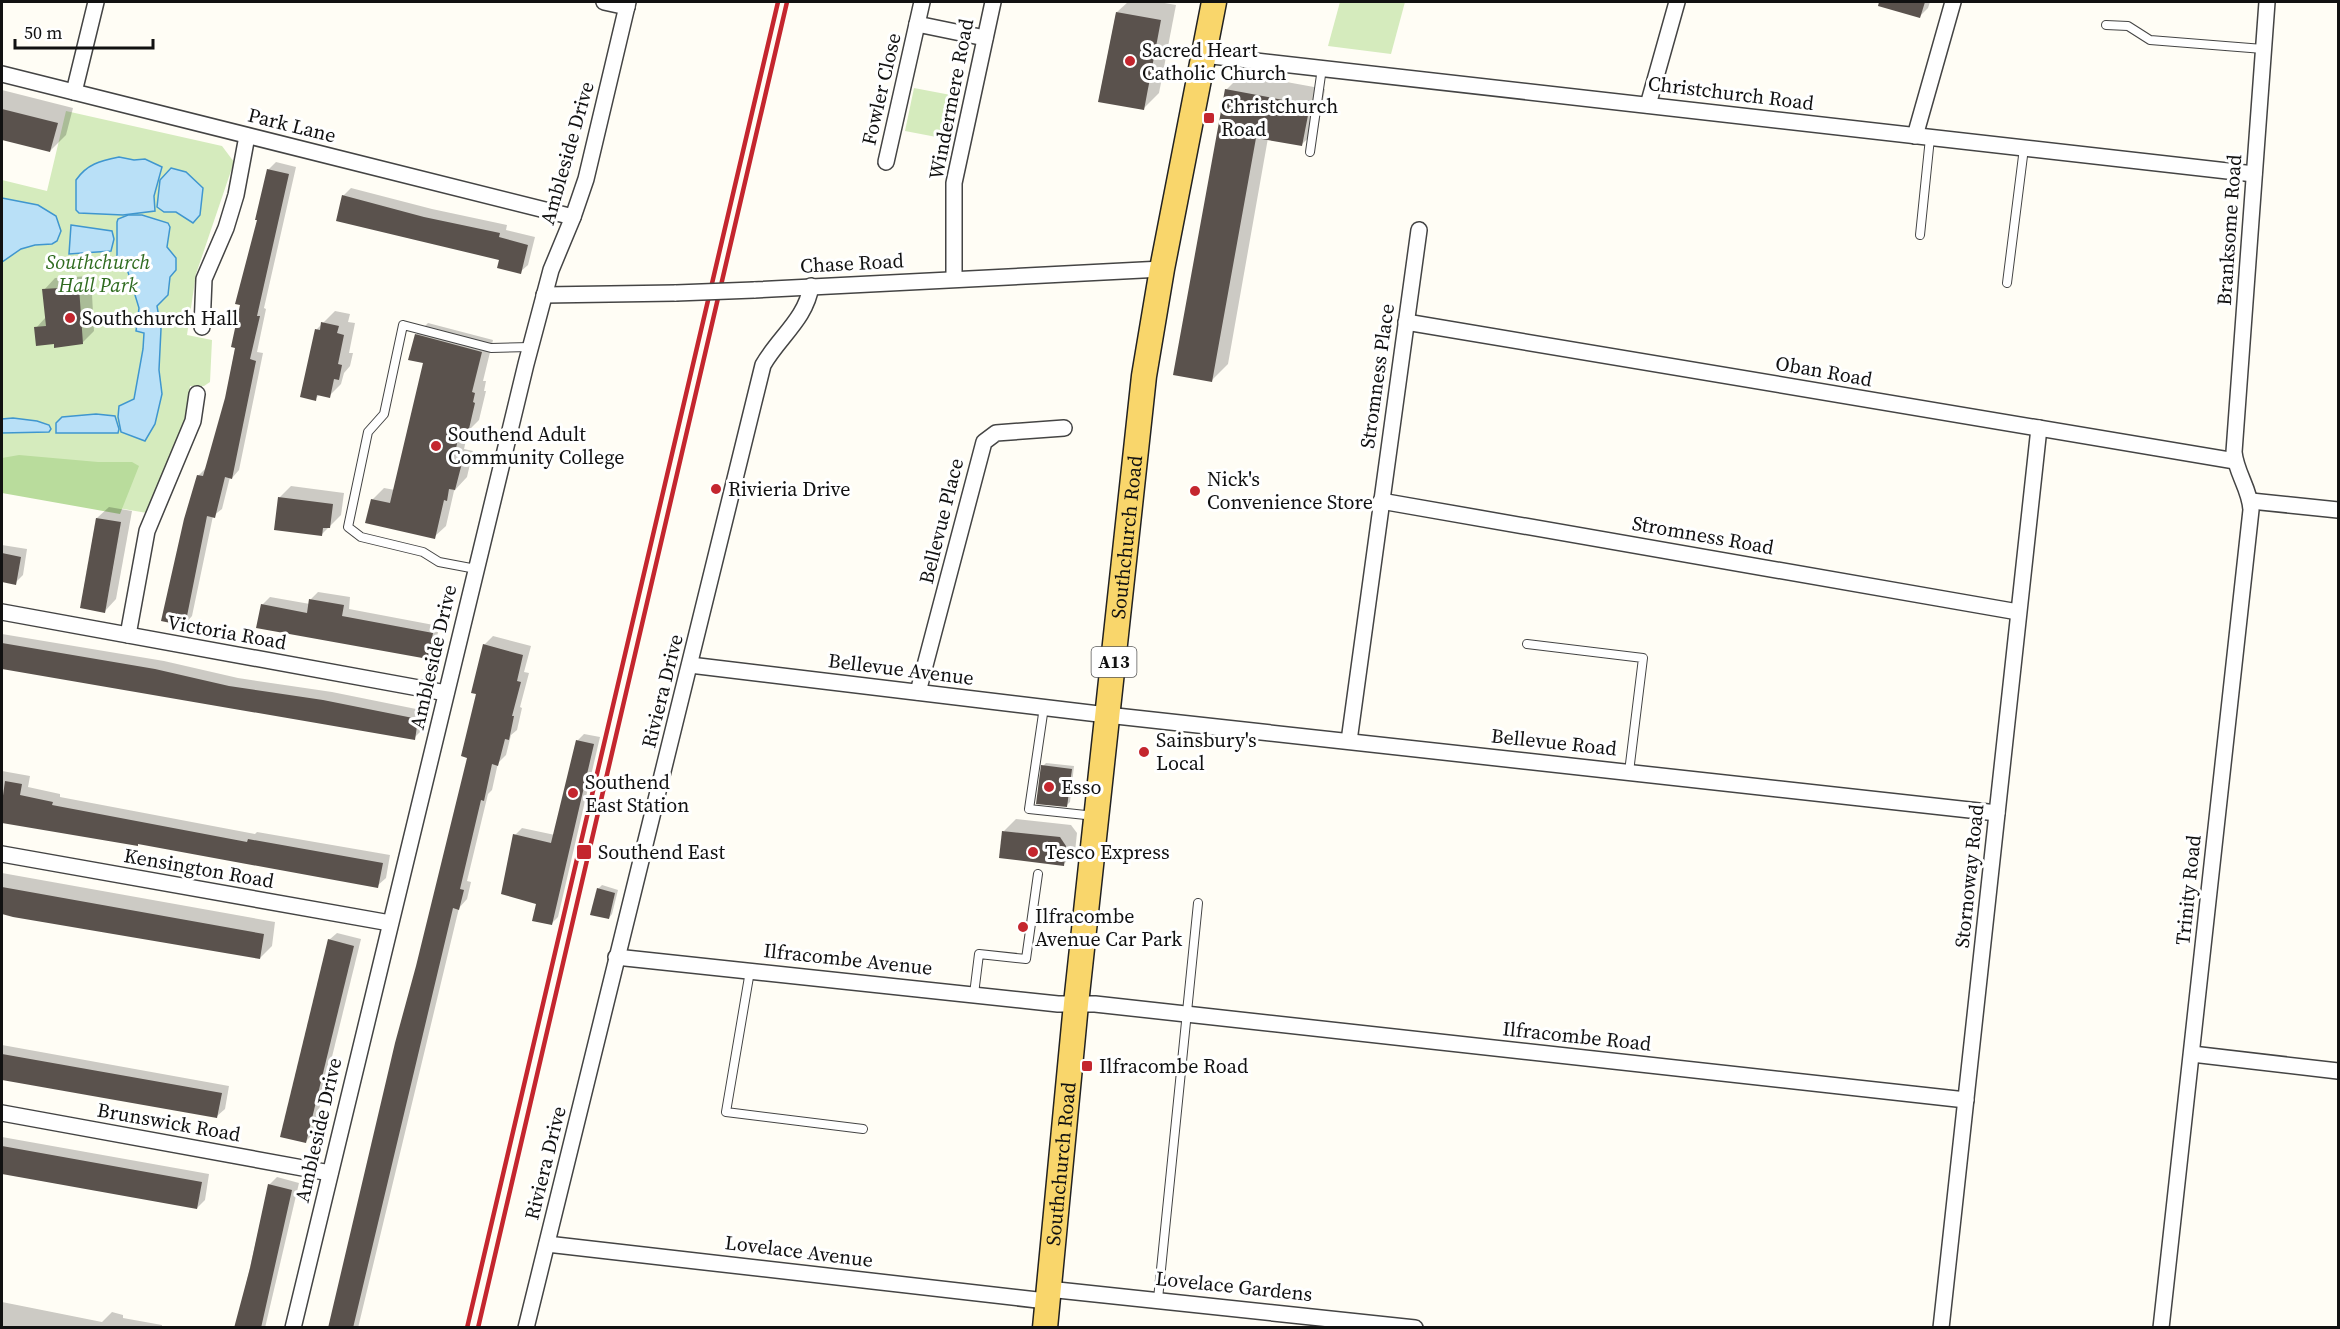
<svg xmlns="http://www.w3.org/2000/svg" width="2340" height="1329" font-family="'Source Serif 4',serif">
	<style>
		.green { fill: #d5ebbd }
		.forest { fill: #b9dc9c }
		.water { fill: #b9e0f7; stroke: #3f96cf; stroke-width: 1.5 }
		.shadow { fill: #0003 }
		.building { fill: #5a524d }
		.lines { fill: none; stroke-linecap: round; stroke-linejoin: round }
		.service-casing { stroke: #444; stroke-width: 10 }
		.minor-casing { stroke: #444; stroke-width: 18 }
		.primary-casing { stroke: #222; stroke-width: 27 }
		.service { stroke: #fff; stroke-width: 8 }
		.minor { stroke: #fff; stroke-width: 15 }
		.primary { stroke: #f9d66b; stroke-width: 24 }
		.rail { stroke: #c4262e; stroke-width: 4.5 }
		.minor-bridge-casing { stroke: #444; stroke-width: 18; stroke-linecap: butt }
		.minor-bridge { stroke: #fff; stroke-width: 15 }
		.poi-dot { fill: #c4262e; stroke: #fff; stroke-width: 2 }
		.labels { text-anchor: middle; stroke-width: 6; stroke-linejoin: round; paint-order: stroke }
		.shield { fill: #fff; stroke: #585858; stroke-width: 1.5 }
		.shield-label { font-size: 18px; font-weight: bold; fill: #111 }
		.poi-label { font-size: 20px; fill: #111; stroke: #fff; text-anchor: start }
		.street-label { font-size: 20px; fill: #111; stroke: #fff }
		.park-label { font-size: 20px; font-style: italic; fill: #2f6b1f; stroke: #fff }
	</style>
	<rect width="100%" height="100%" fill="#fffdf5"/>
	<g class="green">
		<path d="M1340,2H1405L1391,54L1328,46Z"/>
		<path d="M914,88L956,96L947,139L905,131Z"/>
		<path d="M66,111L222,146L234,162L196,274L187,335L212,340L210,382L204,386H190L186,424L147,513L2,488V180L47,191Z"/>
	</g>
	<path class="forest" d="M19,455L98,462H132L139,466L120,514L2,493V458Z"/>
	<g class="water">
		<path d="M119,157L134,160L145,159L162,167L154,196L155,211L123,215L79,213L76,210V180C87,164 100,161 119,157Z"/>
		<path d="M171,168L186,172L203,188L200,215L193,223L176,212H164L157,207L160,180Z"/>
		<path d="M2,198L38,205L56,216L61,231L57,241L52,244L35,245L21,249L2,262Z"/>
		<path d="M128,215H142L168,223L170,227L167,247L176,258V270L170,277L168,295L157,306L161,329L159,370L162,394L155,424L145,441L121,432L118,417L119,406L134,399L143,349L144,333L136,331L139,308L124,259L117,257V222L118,219Z"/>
		<path d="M71,225L112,231L114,239L111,251L69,254Z"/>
		<path d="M96,414L115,416L119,429L118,433H56V423L62,417Z"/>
		<path d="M13,418L37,421L49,425L51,429L49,432L2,433V419Z"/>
	</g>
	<g class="shadow">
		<path d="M1128,2H1159L1176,5L1159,93L1143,109L1117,12Z"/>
		<path d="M1897,2H1930L1928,8L1920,16L1895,9Z"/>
		<path d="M1242,74L1325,89L1318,129L1302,144L1268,138L1228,364L1212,380L1226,90Z"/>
		<path d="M2,90L73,108L66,135L50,151L2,139Z"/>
		<path d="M276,162L296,167L264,308L266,309L257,352L263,353L239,470L232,478L230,477L222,509L213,516L192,616L185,624L198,476L206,468L226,398L268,170Z"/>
		<path d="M351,188L432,209L507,225L506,230L535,237L528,265L520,272L501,259L343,196Z"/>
		<path d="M91,276L94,331L82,343L36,328L46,317L44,290L55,278Z"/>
		<path d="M335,311L350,314L348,322L355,323L349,353H353L350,366L344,373L341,384L329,396L320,394L315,399L302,396L317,329Z"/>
		<path d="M428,323L493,340L483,381H486L484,391H486L479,420L468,431L464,449L473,451L467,477L454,491L446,526L434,537L372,500L384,488L395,490L425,362L416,335Z"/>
		<path d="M291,486L344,493L341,515L321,535L279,498Z"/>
		<path d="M109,507L132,511L116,599L105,611L97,518Z"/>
		<path d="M2,545L27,549L23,575L15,583L2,581Z"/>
		<path d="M318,592L350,597L349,609L439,626L435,649L428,657L262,605L270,597L310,604L311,599Z"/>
		<path d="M2,634L164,661L238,678L332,692L426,711L422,730L414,738L2,666Z"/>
		<path d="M493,636L531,646L524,672L529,673L520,707L522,708L517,730L511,735L506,755L498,763L492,790L488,794L467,881L471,882L467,899L459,908L358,1328H329L469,757L484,645Z"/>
		<path d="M584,734L600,737L558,917L551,924L537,902L515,835L522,828L555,835L577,741Z"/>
		<path d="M1046,763L1074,766L1070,802L1067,805L1043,766Z"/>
		<path d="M2,771L30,776L28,787L60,794V797L255,834L257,832L390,855L386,878L377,886L139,842L2,821Z"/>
		<path d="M1016,819L1071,825L1077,833L1075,852L1064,864L1004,831Z"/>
		<path d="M2,873L275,922L272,946L260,958L2,913Z"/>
		<path d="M602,885L618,890L612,914L609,918L598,889Z"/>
		<path d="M337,933L361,939L313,1134L305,1142L329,940Z"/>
		<path d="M2,1045L229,1086L225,1109L217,1116L2,1078Z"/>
		<path d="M2,1137L209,1174L205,1200L197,1208L2,1172Z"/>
		<path d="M277,1177L299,1183L265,1328H236L269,1185Z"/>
		<path d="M2,1302L102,1322L112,1312L123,1315V1318L162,1325V1328H2Z"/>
	</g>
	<g class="building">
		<path d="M1879,2H1925L1920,18L1878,6Z"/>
		<path d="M1116,12L1161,20L1144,110L1098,102Z"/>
		<path d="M1225,89L1310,105L1302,146L1256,138L1212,382L1173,375Z"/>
		<path d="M2,109L58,123L50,152L2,140Z"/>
		<path d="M267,169L289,174L257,316H260L250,359L256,361L232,479L225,477L215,518L207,516L185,626L161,621L184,519L197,475L203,476L207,462L225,398L235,348L231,347L240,305L235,304L257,220H255Z"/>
		<path d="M342,195L424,217L500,233L499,237L528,245L521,274L497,268L499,260L336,221Z"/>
		<path d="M79,287L83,344L54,348V344L36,346L34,327L46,326L42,289Z"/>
		<path d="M321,322L339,326L337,333L344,335L338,364L342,365L339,380L334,379L330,398L317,395L316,401L300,397L315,329L320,330Z"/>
		<path d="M415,334L482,352L472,392L475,393L473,402L475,403L468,433L460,431L453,461L462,463L455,490L449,489L447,501L444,500L435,539L365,523L371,499L390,503L423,363L408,360Z"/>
		<path d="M278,497L333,504L330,528H323L322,536L274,530Z"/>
		<path d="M96,518L121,522L105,613L80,608Z"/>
		<path d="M2,553L21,557L16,585L2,582Z"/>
		<path d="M309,599L344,605L342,616L433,633L428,659L256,628L261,604L307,613Z"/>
		<path d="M2,643L155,669L229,686L323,700L418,719L415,740L2,669Z"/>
		<path d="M483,644L523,655L517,681L521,682L512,716H514L509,740L505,739L498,766L492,764L484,801L481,800L460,889L464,890L459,910L453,908L353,1328H328L395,1043L416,966L467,758L461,756L476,694L471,693Z"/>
		<path d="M576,740L594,744L552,925L532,921L536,904L501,894L513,834L551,843Z"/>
		<path d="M1041,765L1072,769L1067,807L1036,804Z"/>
		<path d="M5,781L22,784L20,795L53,802L52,805L247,842L248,839L383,863L378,888L138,844V846L2,823V803Z"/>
		<path d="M1002,831L1060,837L1066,846L1064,866L999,858Z"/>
		<path d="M2,887L264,934L260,959L13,917L2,914Z"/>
		<path d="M597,888L615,893L609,919L590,915Z"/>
		<path d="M328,939L354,946L306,1143L280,1137Z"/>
		<path d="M2,1054L222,1093L217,1118L2,1080Z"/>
		<path d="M2,1146L202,1182L197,1209L2,1174Z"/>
		<path d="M268,1184L292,1190L261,1328H234L250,1268Z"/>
	</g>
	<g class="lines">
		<g class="service-casing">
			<g id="service">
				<path d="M2106,25L2128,26L2150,40L2263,49"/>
				<path d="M1310,152L1322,68"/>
				<path d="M1920,235L1930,138"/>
				<path d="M2007,283L2024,148"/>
				<path d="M476,569L439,562L423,552L361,537L348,527L368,432L384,414L403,325L491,348L531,347"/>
				<path d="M1527,644L1643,658L1629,772"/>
				<path d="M1044,707L1029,809L1095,816"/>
				<path d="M750,971L726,1112L863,1129"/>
				<path d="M974,994L979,954L1026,959L1038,874"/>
				<path d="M1158,1299L1198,903"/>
			</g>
		</g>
		<g class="minor-casing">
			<g id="minor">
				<path d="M604,2L627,7"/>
				<path d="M917,24L922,2"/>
				<path d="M1203,55L2254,174"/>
				<path d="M2,74L573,217"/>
				<path d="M74,92L96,2"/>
				<path d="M1648,105L1677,2"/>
				<path d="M1915,136L1953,2"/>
				<path d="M886,162L917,24L985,38"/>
				<path d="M954,278V183L993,2"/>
				<path d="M754,290L1162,269"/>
				<path d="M544,295L676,293"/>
				<path d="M1406,322L2235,461"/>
				<path d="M202,327L204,279L226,228L236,195L247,136"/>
				<path d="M1381,501L2018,612"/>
				<path d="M2251,501L2338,510"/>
				<path d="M2,612L446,693"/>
				<path d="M128,635L147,531L193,421L197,394"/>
				<path d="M690,665L1107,715L1997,813"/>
				<path d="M918,692L984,442L996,433L1064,428"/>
				<path d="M1349,741L1419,230"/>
				<path d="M2,854L390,923"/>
				<path d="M616,957L1058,1004H1095L1966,1100"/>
				<path d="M2192,1054L2338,1071"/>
				<path d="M2,1113L330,1173"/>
				<path d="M547,1244L1046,1301"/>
				<path d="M1048,1289L1415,1328"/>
				<path d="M293,1328L526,364L551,270L573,217L586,179L628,2"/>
				<path d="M526,1328L763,365C779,337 806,319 811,286"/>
				<path d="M1941,1328L2039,428"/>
				<path d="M2161,1328L2251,510C2250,489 2236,473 2234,452L2267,2"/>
			</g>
		</g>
		<g class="primary-casing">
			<g id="primary">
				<path id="s1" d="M1045,1328L1076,1004L1144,376L1162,269L1214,2"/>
			</g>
		</g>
		<use href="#service" class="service"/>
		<use href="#minor" class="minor"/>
		<use href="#primary" class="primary"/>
		<g class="rail">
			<path d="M467,1328L778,2"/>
			<path d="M478,1328L787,2"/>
		</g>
		<g class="minor-bridge-casing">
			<path id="minor-bridge" d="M676,293L754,290"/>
		</g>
		<use href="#minor-bridge" class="minor-bridge"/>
	</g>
	<g class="poi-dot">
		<circle cx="1130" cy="61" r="6"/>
		<rect x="1203" y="112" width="12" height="12" rx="3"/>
		<circle cx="70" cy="318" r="6"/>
		<circle cx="436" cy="446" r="6"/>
		<circle cx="716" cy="489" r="6"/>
		<circle cx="1195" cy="491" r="6"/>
		<circle cx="1144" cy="752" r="6"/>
		<circle cx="1049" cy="787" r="6"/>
		<circle cx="573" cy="793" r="6"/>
		<rect x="576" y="844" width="16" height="16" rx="3"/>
		<circle cx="1033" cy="852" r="6"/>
		<circle cx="1023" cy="927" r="6"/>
		<rect x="1081" y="1060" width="12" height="12" rx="3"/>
	</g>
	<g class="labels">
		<rect class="shield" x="1091.5" y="647" width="45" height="30" rx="4.5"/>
		<g class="shield-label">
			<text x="1114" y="668">A13</text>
		</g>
		<g class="poi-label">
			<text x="1142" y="57">Sacred Heart<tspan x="1142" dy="23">Catholic Church</tspan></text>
			<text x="1221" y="113">Christchurch<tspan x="1221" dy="23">Road</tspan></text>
			<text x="82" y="325">Southchurch Hall</text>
			<text x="448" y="441">Southend Adult<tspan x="448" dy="23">Community College</tspan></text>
			<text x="1207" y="486">Nick's<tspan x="1207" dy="23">Convenience Store</tspan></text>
			<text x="728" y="496">Rivieria Drive</text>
			<text x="1156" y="747">Sainsbury's<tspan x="1156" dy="23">Local</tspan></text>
			<text x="585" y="789">Southend<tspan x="585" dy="23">East Station</tspan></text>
			<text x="1061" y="794">Esso</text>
			<text x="598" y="859">Southend East</text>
			<text x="1045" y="859">Tesco Express</text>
			<text x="1035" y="923">Ilfracombe<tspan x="1035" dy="23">Avenue Car Park</tspan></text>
			<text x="1099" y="1073">Ilfracombe Road</text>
		</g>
		<g class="street-label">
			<text transform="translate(881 89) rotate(-77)" y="7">Fowler Close</text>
			<text transform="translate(1731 93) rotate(7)" y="7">Christchurch Road</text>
			<text transform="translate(951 99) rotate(-79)" y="7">Windermere Road</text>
			<text transform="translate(292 125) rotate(14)" y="7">Park Lane</text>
			<text transform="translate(567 153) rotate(-74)" y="7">Ambleside Drive</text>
			<text transform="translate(2229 230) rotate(-86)" y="7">Branksome Road</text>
			<text transform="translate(852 263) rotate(-3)" y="7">Chase Road</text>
			<text transform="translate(1824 371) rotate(10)" y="7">Oban Road</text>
			<text transform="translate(1377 376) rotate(-82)" y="7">Stromness Place</text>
			<text transform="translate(941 521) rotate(-76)" y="7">Bellevue Place</text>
			<text transform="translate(1703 535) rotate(10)" y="7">Stromness Road</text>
			<text dy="7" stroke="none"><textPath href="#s1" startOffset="795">Southchurch Road</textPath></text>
			<text transform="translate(227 632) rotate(10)" y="7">Victoria Road</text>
			<text transform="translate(433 657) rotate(-77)" y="7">Ambleside Drive</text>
			<text transform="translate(901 669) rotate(7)" y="7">Bellevue Avenue</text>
			<text transform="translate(662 691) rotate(-76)" y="7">Riviera Drive</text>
			<text transform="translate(1554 742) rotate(6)" y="7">Bellevue Road</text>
			<text transform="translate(199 868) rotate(10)" y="7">Kensington Road</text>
			<text transform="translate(1969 876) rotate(-84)" y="7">Stornoway Road</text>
			<text transform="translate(2188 890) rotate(-84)" y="7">Trinity Road</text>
			<text transform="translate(848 959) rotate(6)" y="7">Ilfracombe Avenue</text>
			<text transform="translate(1577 1036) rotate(6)" y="7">Ilfracombe Road</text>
			<text transform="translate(169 1122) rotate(10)" y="7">Brunswick Road</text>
			<text transform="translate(318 1130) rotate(-77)" y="7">Ambleside Drive</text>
			<text transform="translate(545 1163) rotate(-76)" y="7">Riviera Drive</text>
			<text dy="7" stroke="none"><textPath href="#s1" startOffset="165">Southchurch Road</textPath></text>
			<text transform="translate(799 1251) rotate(7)" y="7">Lovelace Avenue</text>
			<text transform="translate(1234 1286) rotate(6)" y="7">Lovelace Gardens</text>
		</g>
		<g class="park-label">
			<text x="98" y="269">Southchurch<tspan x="98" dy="23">Hall Park</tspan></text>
		</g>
	</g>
	<rect width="2340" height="1329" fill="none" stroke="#111111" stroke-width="6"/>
	<path d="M15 39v9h138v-9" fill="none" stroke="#111111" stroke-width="3"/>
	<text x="24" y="39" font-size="18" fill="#111111" stroke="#ffffff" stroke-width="4.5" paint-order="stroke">50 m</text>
</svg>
